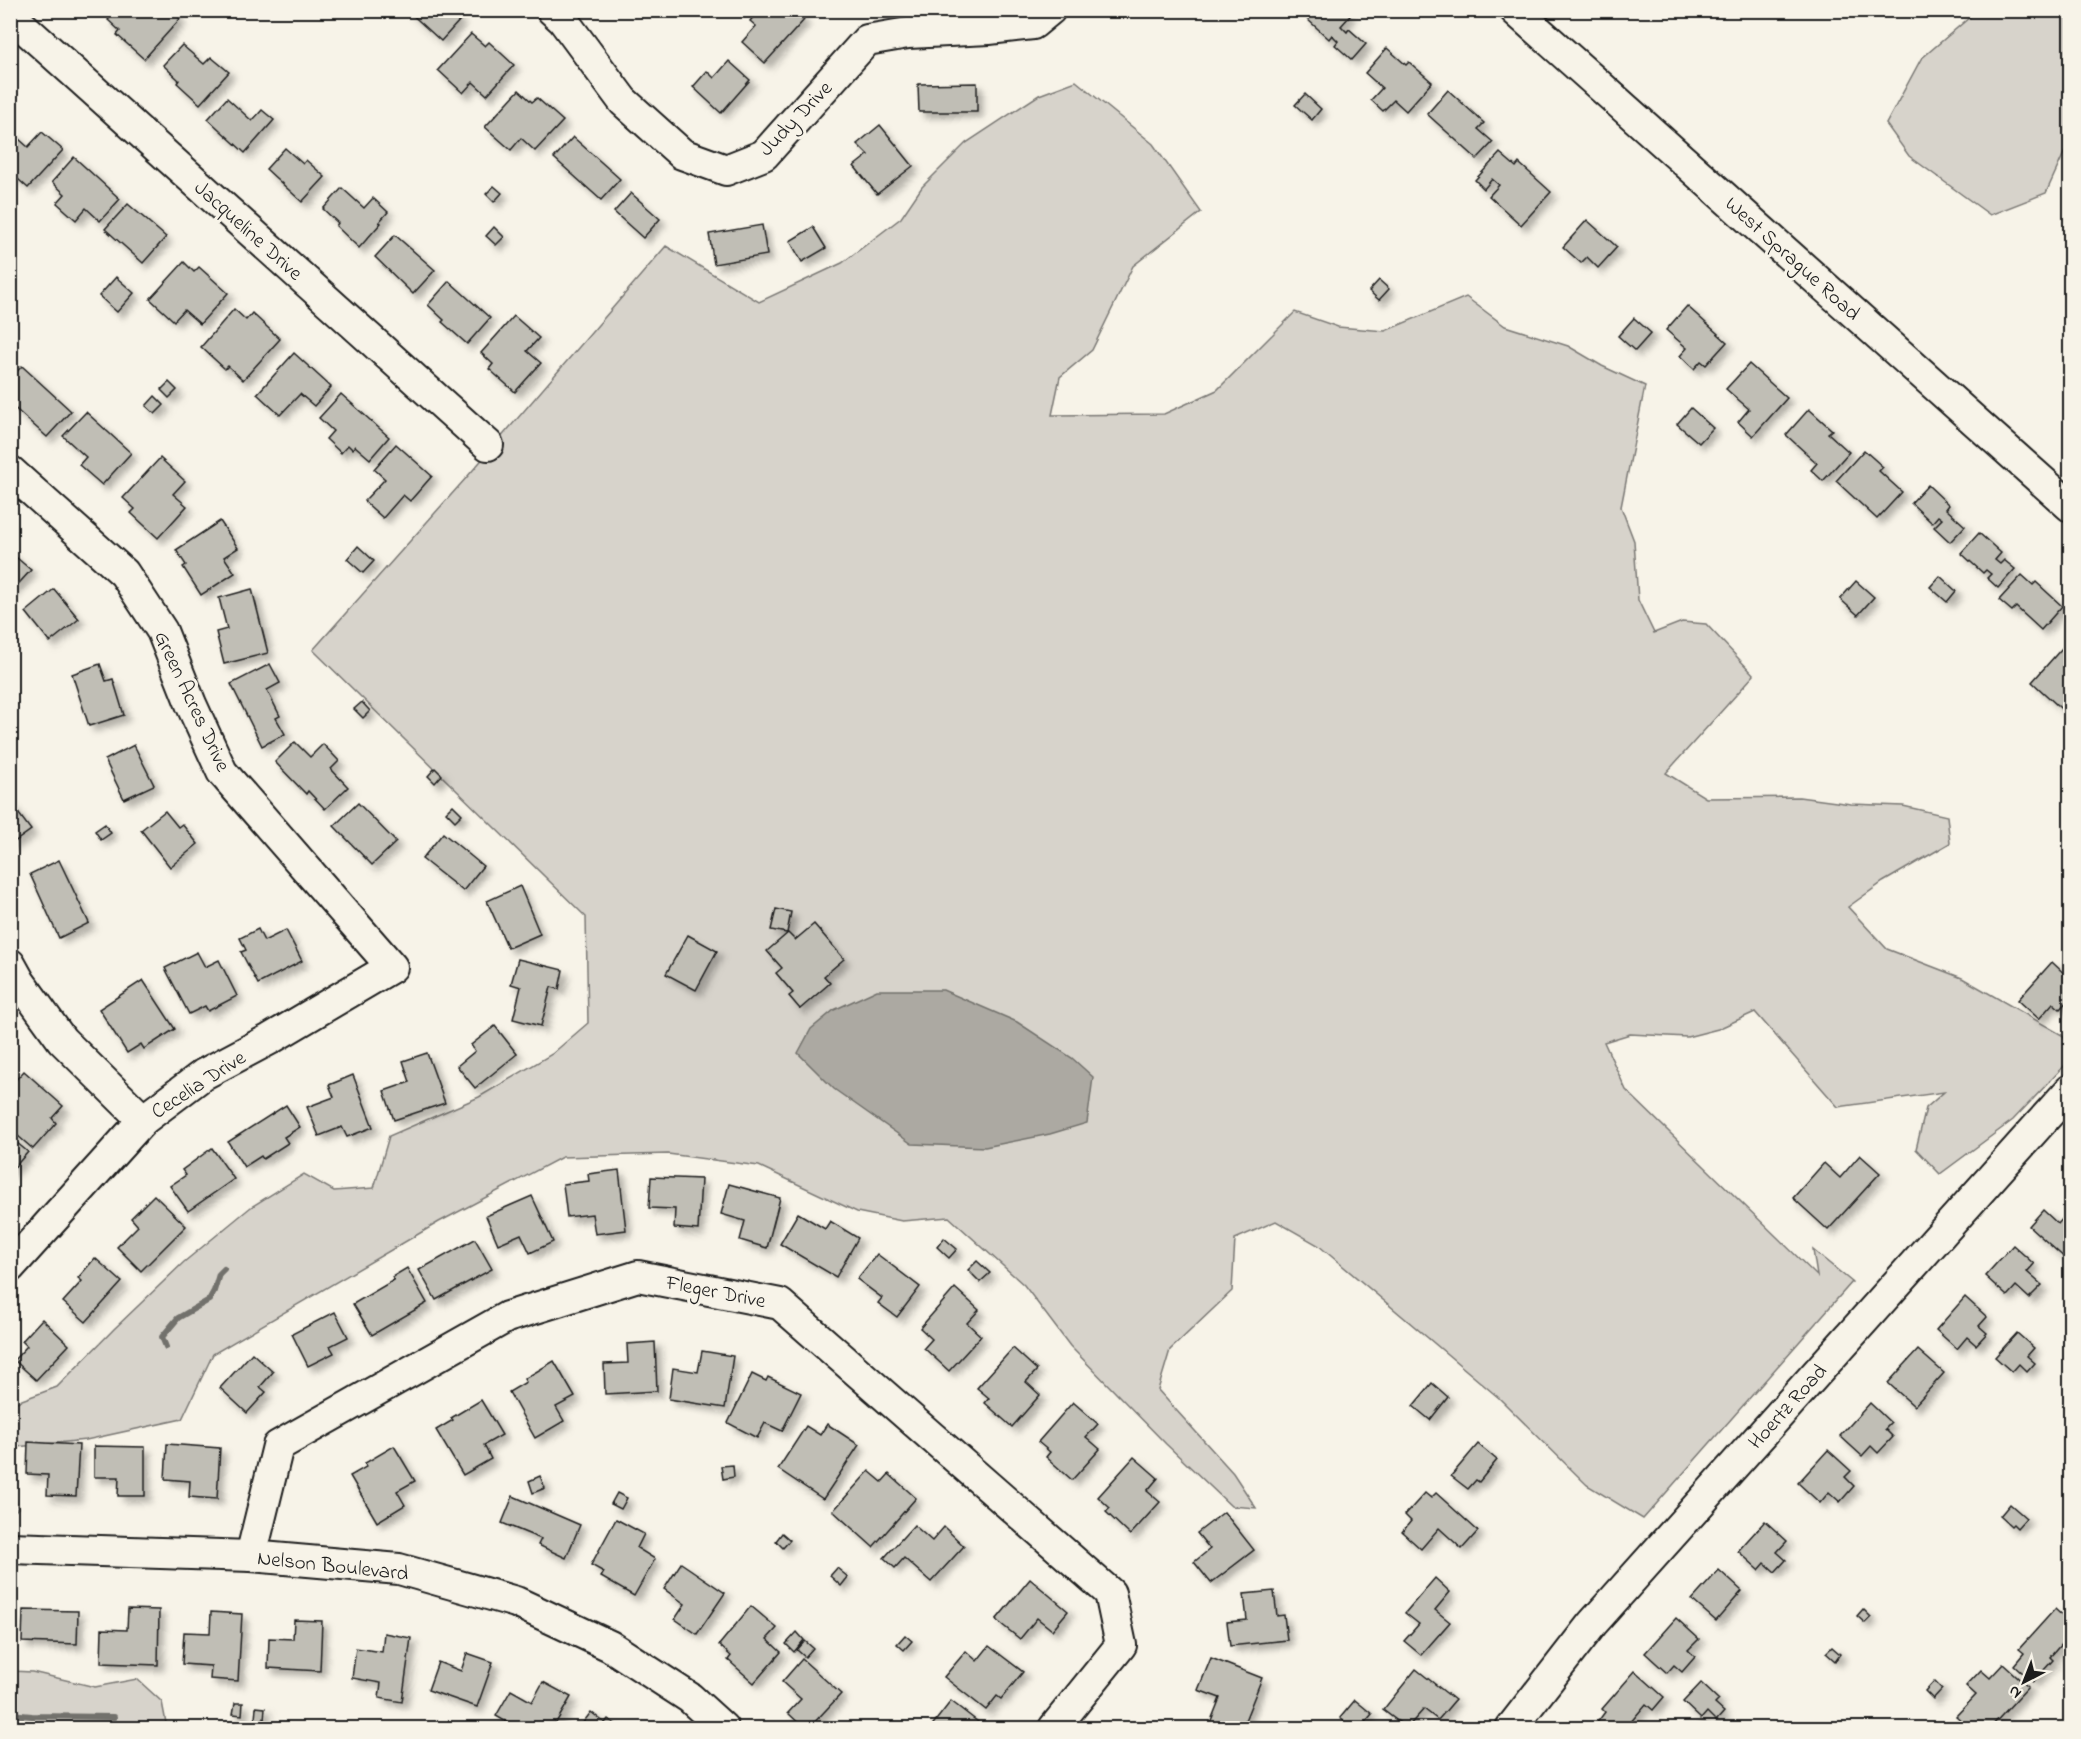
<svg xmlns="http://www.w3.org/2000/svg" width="2081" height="1739" font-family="'Indie Flower',sans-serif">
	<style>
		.green { fill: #d7d3cb; stroke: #7a7874; stroke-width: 1.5 }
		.water { fill: #aca9a2; stroke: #72716c; stroke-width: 1.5 }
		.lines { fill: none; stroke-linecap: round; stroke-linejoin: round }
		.stream { stroke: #72716c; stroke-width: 6 }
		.building { fill: #c0beb5; stroke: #1c1c1c; stroke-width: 1.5; filter: url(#shadow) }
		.minor-casing { stroke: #1c1c1c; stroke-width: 34 }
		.minor { stroke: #f7f3e8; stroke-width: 30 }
		.labels { text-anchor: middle; stroke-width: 6; stroke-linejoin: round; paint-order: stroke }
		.street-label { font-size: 21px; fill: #1c1c1c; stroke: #f7f3e8 }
	</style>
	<defs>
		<filter id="shadow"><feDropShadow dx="5.5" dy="5.5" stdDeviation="3" flood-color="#0004"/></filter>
	</defs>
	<rect width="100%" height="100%" fill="#f7f3e8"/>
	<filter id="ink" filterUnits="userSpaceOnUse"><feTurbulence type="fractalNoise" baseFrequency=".0167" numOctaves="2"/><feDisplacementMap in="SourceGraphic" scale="12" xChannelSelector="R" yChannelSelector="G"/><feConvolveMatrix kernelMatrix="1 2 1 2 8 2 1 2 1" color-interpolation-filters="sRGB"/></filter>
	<g filter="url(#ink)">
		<g class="green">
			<path d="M1977,11H2070V140L2046,193L1990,215L1909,156L1886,124L1921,59Z"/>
			<path d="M1076,81L1153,144L1201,212L1133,266L1092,350L1060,377L1052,415L1164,414L1217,390L1295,312L1338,327L1385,331L1466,297L1505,326L1568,346L1602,366L1645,386L1621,507L1634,541L1638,600L1654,633L1682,622L1706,624L1754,675L1666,773L1706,798L1799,797L1851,804L1903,806L1947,816L1950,843L1883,882L1848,907L1887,949L1962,978L2062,1035L2070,1046V1060L2013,1120L1940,1174L1916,1149L1926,1108L1944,1092L1838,1107L1755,1012L1718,1029L1687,1037L1630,1034L1604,1042L1626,1090L1817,1276L1813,1250L1852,1282L1643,1519L1587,1485L1499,1398L1318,1245L1276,1221L1235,1239L1232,1291L1170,1350L1158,1390L1233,1473L1256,1508L1231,1506L1166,1444L1070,1346L1024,1285L949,1217L902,1221L857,1212L759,1166L668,1154L562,1157L439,1222L213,1354L182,1419L86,1440L16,1447L12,1488L18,1508L11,1515V1404L57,1387L114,1329L184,1262L251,1207L304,1174L334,1191L374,1188L389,1136L479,1097L552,1054L588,1023L586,917L313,650L467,477L666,246L759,302L842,263L901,218L922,187L966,143L1039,95Z"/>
			<path d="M11,1671L32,1672L95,1687L137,1679L162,1702L167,1728H11Z"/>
		</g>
		<path class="water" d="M877,990H943L1017,1022L1072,1058L1093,1077L1087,1123L1050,1134L985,1147L912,1144L834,1089L798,1053L811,1029L834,1010Z"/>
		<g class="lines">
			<g class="stream">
				<path d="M166,1347L162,1337L178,1318L209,1300L214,1291L219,1274L224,1269"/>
				<path d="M10,1714L32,1716L114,1717"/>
			</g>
		</g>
		<g class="building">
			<path d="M116,10H171L180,19L144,59L117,35L120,31L108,20Z"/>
			<path d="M407,10H449L460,20L441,41Z"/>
			<path d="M759,10H765L768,13L770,10H794L804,20L765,63L742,42L756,26L750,21Z"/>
			<path d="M1314,10H1344L1350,16L1341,26L1347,32L1349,29L1366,44L1352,60L1335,45L1338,41L1332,35L1329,39L1307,19Z"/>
			<path d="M471,34L485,46L489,42L514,65L487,95L473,82L463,93L438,70Z"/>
			<path d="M182,45L204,64L211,57L229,72L200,104L177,83L179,80L163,65Z"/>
			<path d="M1387,48L1406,65L1409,62L1432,82L1406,111L1394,100L1383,111L1371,100L1382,88L1365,73Z"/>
			<path d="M729,61L750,80L721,113L693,87L707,71L714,78Z"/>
			<path d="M977,83V112H919L918,84Z"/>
			<path d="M519,90L532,102L537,98L563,121L535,151L521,138L511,150L485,127Z"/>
			<path d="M1448,90L1484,123L1478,129L1493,142L1477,159L1427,114Z"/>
			<path d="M1305,94L1321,109L1312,120L1295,105Z"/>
			<path d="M227,98L252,121L262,110L274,120L245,153L208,119Z"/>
			<path d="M880,125L913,166L877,194L854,166L868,155L857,144Z"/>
			<path d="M10,131L28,147L42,132L63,150L28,188L10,172Z"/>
			<path d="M573,137L620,179L601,200L554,158Z"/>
			<path d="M285,148L303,164L306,160L325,177L302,202L266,169Z"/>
			<path d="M1500,153L1516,167L1519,163L1551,192L1521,225L1489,196L1499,185L1492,179L1484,189L1475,180Z"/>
			<path d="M74,157L120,199L100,221L86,208L76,220L57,203L65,194L52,182Z"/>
			<path d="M494,186L502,193L494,202L486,194Z"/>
			<path d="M342,188L364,208L373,198L388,212L379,222L381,223L359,248L336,226L338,223L323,209Z"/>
			<path d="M631,193L660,219L643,238L614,212Z"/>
			<path d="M128,204L166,237L143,263L105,229Z"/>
			<path d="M1587,220L1617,247L1598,268L1587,257L1581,263L1563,247Z"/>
			<path d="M762,225L767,255L714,264L709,234Z"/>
			<path d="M494,227L504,237L496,245L486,236Z"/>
			<path d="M813,227L826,248L802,262L790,241Z"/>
			<path d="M395,235L435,270L413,294L375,257Z"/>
			<path d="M184,262L194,272L199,267L228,293L200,324L184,310L174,321L150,299Z"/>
			<path d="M116,277L134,293L117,312L99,296Z"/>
			<path d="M1379,280L1389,289L1379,300L1369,291Z"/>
			<path d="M449,281L490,318L467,344L442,322L444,320L428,305Z"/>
			<path d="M1687,306L1727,342L1706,365L1701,361L1694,369L1680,356L1687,348L1666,330Z"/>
			<path d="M234,309L246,320L252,313L280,339L243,380L228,366L225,369L201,347Z"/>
			<path d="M514,316L539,338L527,351L541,363L515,392L489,369L493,364L481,353Z"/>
			<path d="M1634,318L1651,333L1635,351L1618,336Z"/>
			<path d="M294,353L331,387L314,406L300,394L280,415L257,394Z"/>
			<path d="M1749,364L1787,398L1753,436L1738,422L1749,409L1726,389Z"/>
			<path d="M22,366L71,411L47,437L10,404V379Z"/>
			<path d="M169,382L177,390L169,398L161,390Z"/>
			<path d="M341,394L389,437L370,459L355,446L352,449L348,445L341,453L326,439L333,431L319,418Z"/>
			<path d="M155,396L164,405L155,414L146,406Z"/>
			<path d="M1691,408L1713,428L1699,443L1677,424Z"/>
			<path d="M1809,409L1832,430L1828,433L1849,452L1823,481L1811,470L1817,463L1786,435Z"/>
			<path d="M86,412L131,453L102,485L79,465L86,457L63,436Z"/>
			<path d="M396,444L432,476L410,501L403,495L383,518L364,501L385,479L374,469Z"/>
			<path d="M1864,450L1883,467L1879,471L1902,492L1877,519L1836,481Z"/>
			<path d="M160,458L185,481L173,494L187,506L158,538L131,513L135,509L123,498Z"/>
			<path d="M1928,485L1949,505L1946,509L1965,526L1950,542L1934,527L1942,519L1938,516L1932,523L1911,503Z"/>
			<path d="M220,521L238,548L224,557L235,573L201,595L183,567L186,565L176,550Z"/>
			<path d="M1979,533L2001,553L1995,560L2000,564L2004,560L2015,569L1998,588L1987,578L1991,574L1986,570L1983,573L1961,553Z"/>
			<path d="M358,546L374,561L363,573L347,559Z"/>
			<path d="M10,552L31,570L10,593Z"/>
			<path d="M2022,575L2033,585L2036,582L2062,606L2041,630L2016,607L2012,611L1999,600Z"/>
			<path d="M1940,576L1956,591L1947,602L1930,587Z"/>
			<path d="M1856,581L1874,597L1858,615L1840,599Z"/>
			<path d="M54,589L79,619L50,642L26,612Z"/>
			<path d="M252,589L268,653L224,664L216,632L227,629L219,598Z"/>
			<path d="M2070,639V717L2032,682Z"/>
			<path d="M100,664L106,681L113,679L124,715L89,726L72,674Z"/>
			<path d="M270,664L280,683L267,690L280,716L276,718L285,734L262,746L231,684Z"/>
			<path d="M362,702L370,711L363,718L354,709Z"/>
			<path d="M295,742L310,757L323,744L339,761L331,769L348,787L325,809L308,791L306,794L275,762Z"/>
			<path d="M134,745L154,785L124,799L105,760Z"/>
			<path d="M435,768L442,775L435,783L428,776Z"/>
			<path d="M10,802L31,830L10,845Z"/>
			<path d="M358,803L396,842L372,865L334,826Z"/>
			<path d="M453,805L462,814L455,821L446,812Z"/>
			<path d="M165,811L178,827L182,824L198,844L170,867L141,830Z"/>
			<path d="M105,824L111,833L101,840L95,831Z"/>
			<path d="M443,833L483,866L463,891L422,859Z"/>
			<path d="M59,860L89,923L59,938L30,874Z"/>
			<path d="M520,886L540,934L508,948L487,901Z"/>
			<path d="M776,909L791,912L787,933L771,930Z"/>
			<path d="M814,924L844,959L824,976L830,983L800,1009L789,996L793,993L776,973L782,968L767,951L788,933L795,940Z"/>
			<path d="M258,929L264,941L286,930L302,961L258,984L241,952L246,950L240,938Z"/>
			<path d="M688,935L717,951L696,990L666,974Z"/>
			<path d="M197,952L205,967L219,960L237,996L208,1011L205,1006L189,1014L165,968Z"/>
			<path d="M518,959L563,970L559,989L551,987L541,1026L513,1019L521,987L511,984Z"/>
			<path d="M2052,962L2070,979V998L2060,1009L2053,1003L2039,1019L2018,1000Z"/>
			<path d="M143,980L175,1029L144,1049L141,1044L127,1053L99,1009Z"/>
			<path d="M495,1026L517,1054L475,1088L457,1066L475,1051L471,1045Z"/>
			<path d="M427,1053L445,1103L394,1120L384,1091L410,1082L403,1061Z"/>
			<path d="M24,1071L63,1106L52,1118L56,1123L33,1149L10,1129V1110L14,1107L10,1104V1086Z"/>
			<path d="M353,1075L373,1127L347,1137L342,1127L319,1136L307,1107L334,1097L329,1085Z"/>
			<path d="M286,1105L300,1127L284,1137L288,1143L263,1159L261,1156L244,1167L228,1142Z"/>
			<path d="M10,1137L28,1152L10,1172Z"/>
			<path d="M212,1148L234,1179L188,1211L170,1186L186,1175L182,1170Z"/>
			<path d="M1860,1155L1880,1173L1828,1230L1793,1198L1824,1163L1840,1178Z"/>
			<path d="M619,1170L626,1230L595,1234L592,1214L567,1217L563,1184L589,1181L588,1174Z"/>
			<path d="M651,1177L701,1179L698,1230L674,1228L675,1209L649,1208Z"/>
			<path d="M729,1184L780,1198L767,1248L740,1240L745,1221L721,1214Z"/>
			<path d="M154,1195L186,1226L141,1271L117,1247L138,1226L131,1218Z"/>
			<path d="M532,1196L553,1242L530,1253L521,1234L498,1244L486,1216Z"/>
			<path d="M2043,1210L2058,1224L2070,1210V1257L2067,1260L2029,1226Z"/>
			<path d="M798,1213L825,1229L830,1221L858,1238L836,1277L780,1244Z"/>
			<path d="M944,1238L957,1249L949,1258L937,1247Z"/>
			<path d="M475,1239L492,1269L436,1300L419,1270Z"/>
			<path d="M2013,1245L2034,1264L2027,1272L2042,1285L2029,1298L2016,1286L2007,1296L1985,1276Z"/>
			<path d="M877,1254L920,1287L897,1317L878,1303L882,1298L857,1279Z"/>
			<path d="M95,1258L122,1282L86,1322L63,1302L82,1281L78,1278Z"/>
			<path d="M977,1261L990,1273L980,1282L968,1270Z"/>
			<path d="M407,1268L427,1303L372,1335L353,1304L394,1280L392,1277Z"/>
			<path d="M955,1288L979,1310L967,1323L981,1336L949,1371L924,1348L932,1339L920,1328Z"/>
			<path d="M1965,1297L1987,1317L1979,1326L1987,1333L1976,1345L1967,1337L1957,1349L1936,1330Z"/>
			<path d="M335,1312L348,1337L330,1346L334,1353L308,1366L292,1334Z"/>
			<path d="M42,1319L69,1345L36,1380L14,1360L27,1346L22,1341Z"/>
			<path d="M2017,1333L2034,1348L2027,1356L2035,1363L2027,1372L2019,1364L2012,1372L1995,1357Z"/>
			<path d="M655,1342L657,1391L605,1394L604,1364L628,1363L627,1344Z"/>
			<path d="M1013,1348L1037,1370L1026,1382L1040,1395L1012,1427L985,1403L989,1398L977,1388Z"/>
			<path d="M1918,1350L1944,1373L1914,1406L1888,1383Z"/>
			<path d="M702,1351L733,1356L725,1408L669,1399L673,1368L698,1372Z"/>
			<path d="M252,1353L273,1372L260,1387L266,1392L247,1413L220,1388Z"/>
			<path d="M554,1361L575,1397L556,1407L564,1421L535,1438L509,1392L526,1382L524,1379Z"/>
			<path d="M752,1374L766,1381L768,1377L801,1393L782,1431L765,1423L757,1438L728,1423Z"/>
			<path d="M1432,1383L1448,1397L1430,1420L1413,1406Z"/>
			<path d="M481,1400L502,1435L484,1445L491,1459L463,1475L436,1430L453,1420L451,1418Z"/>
			<path d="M1073,1402L1098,1424L1086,1437L1100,1449L1072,1480L1046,1457L1050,1452L1038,1442Z"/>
			<path d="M1870,1403L1891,1423L1885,1429L1893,1437L1878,1453L1871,1446L1862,1456L1840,1436Z"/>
			<path d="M827,1424L859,1445L823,1499L778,1469L806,1426L820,1435Z"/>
			<path d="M28,1442L79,1445L76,1496L47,1495L48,1475L27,1474Z"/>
			<path d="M167,1444L220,1448L217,1499L189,1497L190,1481L165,1479Z"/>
			<path d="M1478,1444L1497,1460L1479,1482L1476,1480L1468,1489L1451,1476Z"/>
			<path d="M94,1446L145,1447V1496H118L119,1477H94Z"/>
			<path d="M394,1446L415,1481L397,1491L405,1505L377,1522L350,1476L366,1467L365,1463Z"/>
			<path d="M1828,1450L1851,1471L1845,1477L1854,1486L1840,1502L1829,1492L1820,1503L1798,1483Z"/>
			<path d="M1134,1457L1158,1478L1147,1491L1160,1502L1130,1535L1106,1512L1110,1508L1098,1497Z"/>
			<path d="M733,1465L734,1477L723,1479L721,1466Z"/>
			<path d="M869,1471L882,1482L889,1474L916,1498L873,1547L833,1511Z"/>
			<path d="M540,1476L545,1488L533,1493L529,1481Z"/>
			<path d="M617,1493L627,1498L621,1509L611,1504Z"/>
			<path d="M1425,1493L1431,1498L1436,1493L1478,1531L1462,1549L1439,1528L1421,1549L1402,1532L1411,1521L1405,1515Z"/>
			<path d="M513,1496L580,1525L566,1558L538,1545L541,1539L502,1523Z"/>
			<path d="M2010,1504L2026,1518L2017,1528L2013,1524L2011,1526L2000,1516Z"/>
			<path d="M1224,1512L1254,1550L1211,1583L1194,1562L1210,1549L1197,1533Z"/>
			<path d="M616,1519L644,1534L637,1548L655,1559L634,1596L601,1577L604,1572L591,1565Z"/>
			<path d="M1765,1521L1787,1541L1777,1552L1786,1560L1775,1572L1765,1563L1759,1570L1738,1551Z"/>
			<path d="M914,1525L932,1541L944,1527L964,1546L931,1582L904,1558L895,1568L884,1558Z"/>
			<path d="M782,1533L790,1540L783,1548L776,1541Z"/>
			<path d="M681,1563L725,1593L697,1634L675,1619L685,1604L664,1589Z"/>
			<path d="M837,1568L848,1577L841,1586L830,1576Z"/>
			<path d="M1719,1570L1742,1591L1716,1621L1692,1600Z"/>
			<path d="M1435,1578L1450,1592L1435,1610L1450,1622L1421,1655L1404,1641L1419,1624L1405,1613Z"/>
			<path d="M1030,1579L1068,1611L1052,1630L1037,1618L1020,1639L996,1620Z"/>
			<path d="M1274,1591L1277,1616L1284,1615L1287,1640L1230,1646L1227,1622L1247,1620L1244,1594Z"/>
			<path d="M751,1606L777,1628L767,1639L781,1652L754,1683L728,1660L731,1656L719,1645Z"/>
			<path d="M128,1609L159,1610L158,1665L101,1663L102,1629L127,1630Z"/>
			<path d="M1863,1609L1871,1617L1865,1623L1857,1616Z"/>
			<path d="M2055,1609L2070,1623V1634L2050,1657L2053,1660L2033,1682L2014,1665L2024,1653L2019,1649Z"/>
			<path d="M23,1610L78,1611L77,1644L22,1642Z"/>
			<path d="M211,1612L242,1614L238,1681L210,1679L211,1666L182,1664L184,1632L210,1633Z"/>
			<path d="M1676,1618L1699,1639L1688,1650L1695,1657L1682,1672L1674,1665L1667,1673L1645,1653Z"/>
			<path d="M294,1620L322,1621L320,1671L268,1668L269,1638L293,1639Z"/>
			<path d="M797,1632L804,1640L794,1652L786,1644Z"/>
			<path d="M384,1633L411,1638L402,1702L379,1698L381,1683L352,1678L356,1648L382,1652Z"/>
			<path d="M905,1635L912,1641L904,1650L897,1644Z"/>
			<path d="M805,1641L813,1648L805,1657L797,1650Z"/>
			<path d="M989,1646L1023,1672L1001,1699L997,1696L986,1710L944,1677L966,1651L977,1661Z"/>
			<path d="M1832,1647L1840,1654L1835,1661L1826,1653Z"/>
			<path d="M467,1653L493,1662L477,1707L428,1690L438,1662L461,1671Z"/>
			<path d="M1211,1658L1262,1678L1242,1728H1225L1210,1723L1220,1698L1198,1690Z"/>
			<path d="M802,1659L841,1694L809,1728H804L788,1713L801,1699L782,1682Z"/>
			<path d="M2003,1664L2028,1687L1990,1728H1970L1956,1716L1976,1695L1966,1686L1981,1670L1990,1678Z"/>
			<path d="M1416,1669L1455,1700L1438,1720L1424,1709L1407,1728L1383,1710Z"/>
			<path d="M1635,1671L1664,1697L1653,1710L1646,1704L1630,1723L1636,1728H1593L1605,1712L1602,1709Z"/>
			<path d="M1934,1681L1942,1689L1933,1699L1925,1691Z"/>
			<path d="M543,1682L571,1697L553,1728H517L496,1716L511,1690L532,1702Z"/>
			<path d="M1701,1683L1719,1700L1715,1704L1724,1712L1716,1721L1707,1712L1701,1719L1683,1702Z"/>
			<path d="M1355,1700L1372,1714L1360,1728H1352L1340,1718Z"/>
			<path d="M951,1701L982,1725L979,1728H930Z"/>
			<path d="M235,1703H243L242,1715L233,1714Z"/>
			<path d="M256,1707L265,1708L264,1720H255Z"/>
			<path d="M591,1712L605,1723L608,1719L621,1728H579Z"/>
		</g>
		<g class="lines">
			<g class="minor-casing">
				<g id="minor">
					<path d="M552,10L563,20L623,101L682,154L726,170L764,155L867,40L908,33L989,29L1033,24L1050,10"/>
					<path d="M1515,10L2070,506"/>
					<path d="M10,15L488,445"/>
					<path d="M10,471L124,573L162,631L191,704L222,772L392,967L270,1039L204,1074L143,1120L10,1267"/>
					<path d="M10,964L20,982L62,1040L143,1120"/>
					<path d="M10,1548L251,1556L399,1569L516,1602L610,1646L690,1698L723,1728"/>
					<path d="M251,1556L278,1446L507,1317L638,1276L780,1304L1110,1593L1121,1645L1054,1728"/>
					<path d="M1511,1728L1592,1624L2070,1090"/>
				</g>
			</g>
			<use href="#minor" class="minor"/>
		</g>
	</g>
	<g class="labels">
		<g class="street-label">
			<text transform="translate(795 118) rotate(-46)" y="7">Judy Drive</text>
			<text transform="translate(249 230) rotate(42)" y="7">Jacqueline Drive</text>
			<text transform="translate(1793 258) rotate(42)" y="7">West Sprague Road</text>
			<text transform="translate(193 701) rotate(65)" y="7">Green Acres Drive</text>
			<text transform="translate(198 1084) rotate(-33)" y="7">Cecelia Drive</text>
			<text transform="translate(716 1291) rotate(11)" y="7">Fleger Drive</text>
			<text transform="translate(1787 1406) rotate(-48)" y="7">Hoertz Road</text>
			<text transform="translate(333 1565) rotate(6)" y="7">Nelson Boulevard</text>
		</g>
	</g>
	<rect width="2081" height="1739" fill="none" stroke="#f7f3e8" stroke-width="36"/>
	<rect x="18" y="18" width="2045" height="1703" fill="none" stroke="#1c1c1c" stroke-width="2" filter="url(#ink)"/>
	<g transform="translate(2024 1682) rotate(222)" stroke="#f7f3e8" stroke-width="4.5" paint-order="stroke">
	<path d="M0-4.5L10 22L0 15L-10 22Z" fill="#1c1c1c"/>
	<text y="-9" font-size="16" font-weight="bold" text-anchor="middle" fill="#1c1c1c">N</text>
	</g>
</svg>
